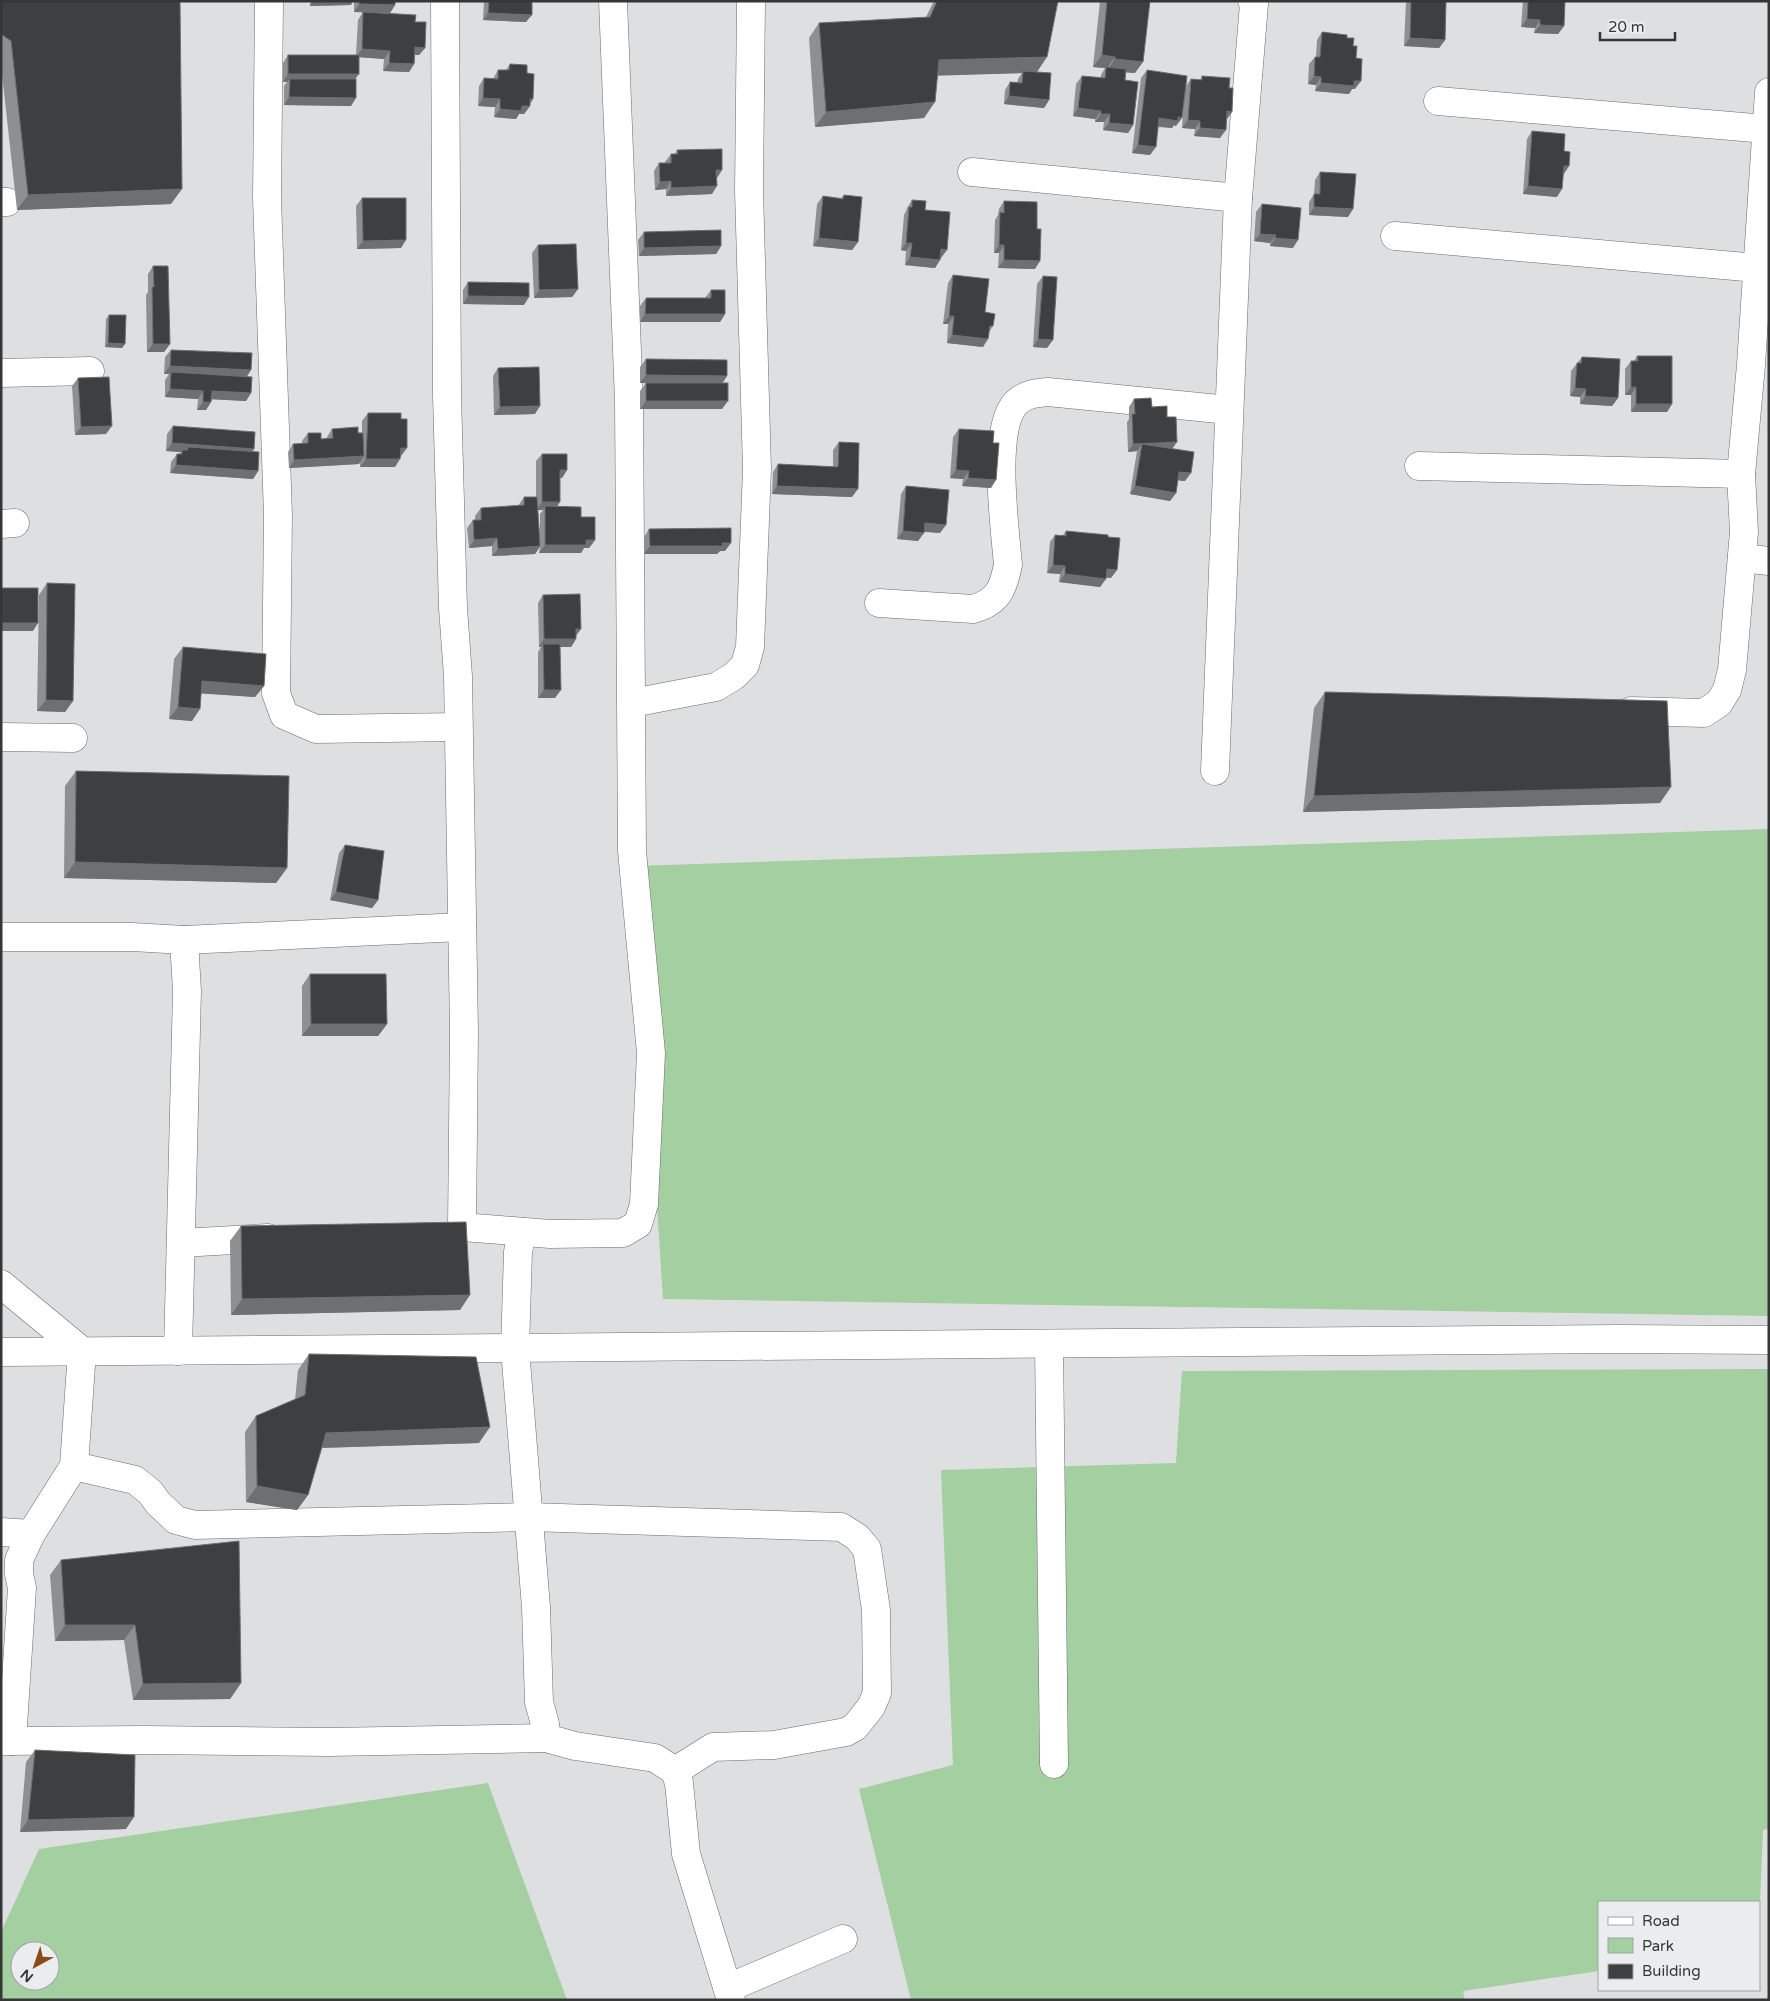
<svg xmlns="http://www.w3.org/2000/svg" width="1770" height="2001" font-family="'Varela Round',sans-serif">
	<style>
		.green { fill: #a4cfa1; fill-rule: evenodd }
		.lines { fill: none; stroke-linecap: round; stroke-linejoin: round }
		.street-casing { stroke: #6a6b6c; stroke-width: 29 }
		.street { stroke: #fff; stroke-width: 28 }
		.wall { fill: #8e8f91; fill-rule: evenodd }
		.shaded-wall { fill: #6e6f71 }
		.building { fill: #3e3f41; stroke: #6e6f71 }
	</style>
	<rect width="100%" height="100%" fill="#dedfe1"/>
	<g class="green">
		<path d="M1769,829V1316L663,1299L635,866Z"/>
		<path d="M1769,1369V1829L1763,1830L1759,1928V1902H1599V1971L1463,1991L1465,2000H911L859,1789L953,1765L941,1470L1176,1463L1182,1371Z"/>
		<path d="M488,1783L567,2000H1V1932L39,1849ZM20,1951H50V1981H20Z"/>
	</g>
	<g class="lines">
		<g class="street-casing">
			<g id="street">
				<path d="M269,1L267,198L278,515L276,693L284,715L316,729L458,727"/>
				<path d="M445,1L447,395L453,608L458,676L464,1032L462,1227L550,1234L623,1233L638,1224L644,1204L651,1053L632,851L629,401L613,1"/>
				<path d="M1438,101L1766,129"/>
				<path d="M972,172L1238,198"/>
				<path d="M1,202H7"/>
				<path d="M1395,236L1757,268"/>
				<path d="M1,373L90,371"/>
				<path d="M1419,466L1741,474"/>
				<path d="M1,524L15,523"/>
				<path d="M1742,558L1769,561"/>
				<path d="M879,603L973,609C998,602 1003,589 1008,565C1005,528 991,429 1016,403C1025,394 1036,393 1048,392L1229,410"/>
				<path d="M632,703L716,687L734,676L745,665L750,647L757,469L749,191L751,1"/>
				<path d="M1631,711L1704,713L1719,703L1727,690L1732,670L1744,532L1741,474L1751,365L1769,92"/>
				<path d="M1,737L73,738"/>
				<path d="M1215,771L1238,198L1254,4L1252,1"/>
				<path d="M1,937H132L184,940L187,991L178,1351"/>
				<path d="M184,940L462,927"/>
				<path d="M522,1232L518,1252L515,1349L536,1607L539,1702L545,1724L546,1738L575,1746L655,1758L675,1771L679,1783L686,1854L731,2000"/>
				<path d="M181,1243L268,1238"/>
				<path d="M1,1284L82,1351L74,1466L31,1534L19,1560V1574L22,1588L12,1741"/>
				<path d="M1049,1345L1054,1764"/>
				<path d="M1,1352L1618,1339L1769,1340"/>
				<path d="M74,1466L135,1480L150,1492L158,1503L176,1520L195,1525L529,1517L841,1527L857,1537L867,1549L876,1610L877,1693L871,1707L855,1727L846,1732L774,1745L713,1747L675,1771"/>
				<path d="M1,1532L31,1534"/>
				<path d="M1,1741L146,1740L329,1742L546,1738"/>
				<path d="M728,1988L843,1939"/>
			</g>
		</g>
		<use href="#street" class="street"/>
	</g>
	<g class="wall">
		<path d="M1,1L171,204L17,210L1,65Z"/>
		<path d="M310,1H353L351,5L310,6Z"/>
		<path d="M354,1H395V5L390,13L354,12Z"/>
		<path d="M484,1H532L526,22L483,20Z"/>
		<path d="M934,1H1058L1037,72L1049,100L1044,108L1004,104L1005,90L1010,82L1017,83L1018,79L1022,73L938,75L924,118L815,127L809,38L819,23L926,17Z"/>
		<path d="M1100,1H1150L1135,73L1125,72V80L1133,125L1128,133L1103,130L1104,122H1095V119L1073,116L1076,84L1082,76L1101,78V75L1105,68L1093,67Z"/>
		<path d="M1406,1H1446L1445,40L1439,48L1404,46Z"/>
		<path d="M1523,1H1565L1564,26L1558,34L1534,33L1535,28L1521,27Z"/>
		<path d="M363,12L415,22L425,48L419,55H415L414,64L409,72L383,71L384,59L359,57L351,106L284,105V86L287,82H283V63L288,55H356L358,20Z"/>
		<path d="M1322,32L1347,38L1353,46L1355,89H1352L1349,94L1315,91L1316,85L1308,84L1309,64L1315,57H1316L1317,40Z"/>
		<path d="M510,64L527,73L533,99L530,104V106L524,114H519L516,119L494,117L495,107L478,106L479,86L484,78L493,79L498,70H506Z"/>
		<path d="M1147,70L1186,86L1191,79L1200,80L1202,76L1229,88L1232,112L1227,119L1220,138L1194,136L1195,129L1182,128L1184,97L1176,126L1174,125L1172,128L1158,127L1150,155L1132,153L1141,78Z"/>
		<path d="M1532,131L1564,151L1563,174L1557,197L1523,194L1527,139Z"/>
		<path d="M677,150L722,170L717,177L712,194L666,196V189L655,190L654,171L659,163H665V162L671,154H675Z"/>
		<path d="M1320,172L1348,217L1309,215V202L1314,194L1315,180Z"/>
		<path d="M844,195L858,242L852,250L813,246L817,204L823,196L841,198Z"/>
		<path d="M362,198L401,248L357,249L356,206Z"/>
		<path d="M912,200L925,210L941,258L935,268L905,265L906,251L901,250L904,215L906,211L907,208Z"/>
		<path d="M1004,201L1035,269L998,268L999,253H994L995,220L998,215L999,209Z"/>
		<path d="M1262,204L1293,248L1270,246V243L1254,241L1256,212Z"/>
		<path d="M644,232L721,246L716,254L639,256L638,240Z"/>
		<path d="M538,245L578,289L572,297L534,298L532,253Z"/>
		<path d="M153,266L170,344L164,352H147L146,295L148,292V274Z"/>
		<path d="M953,275L985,312L993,326L989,332L983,347L947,343L948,324H943L948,283Z"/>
		<path d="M1043,276L1047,348L1033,347L1037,284Z"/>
		<path d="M468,282L524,305L463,304V290Z"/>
		<path d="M711,290L725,314L720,322H640V306L646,298H705Z"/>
		<path d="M109,315L125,344L122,348L105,347L106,319Z"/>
		<path d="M171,350L246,377L251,393L246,401L211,399V402L206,410H197L198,399L165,397V380L169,374H164L165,357Z"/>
		<path d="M1637,356L1672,404L1667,412H1631V395H1625V369L1631,361H1634Z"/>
		<path d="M1582,357L1618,398L1612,406L1580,404V397L1570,396L1571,371Z"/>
		<path d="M646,359L722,383V409H640V391L646,383H640V367Z"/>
		<path d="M498,368L535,414L494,415L493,376Z"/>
		<path d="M78,378L106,434L75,435L72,386Z"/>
		<path d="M1134,399L1152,407L1167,417L1177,442L1172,449L1185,481L1178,480L1176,493L1170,501L1130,494L1137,451L1128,452L1127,422L1129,419V407Z"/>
		<path d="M368,413L401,456L395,467H360V462L359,464L289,468L288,452L293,444H302V441L308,433L321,439H327V437L332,429L362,433V421Z"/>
		<path d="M173,426L254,449L252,452L258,471L253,479L170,473L171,462L177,454H179L181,452L166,451L167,434Z"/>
		<path d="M959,429L993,443L991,488L962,486L963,479L950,478L953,437Z"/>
		<path d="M839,442L852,497L772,494L773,472L778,464L833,467V450Z"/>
		<path d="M542,454L567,470L562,478H560L557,507L581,517L595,540L589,548H584L581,553H539L540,547L535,554L492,556V546L469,548L467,528L473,520H475V516L481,508L518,506L524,497H536V461ZM538,510H543L540,514V535Z"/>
		<path d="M906,486L940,533L924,532L918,541L897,539L901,494Z"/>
		<path d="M649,529L725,551H720L717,554H644V537Z"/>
		<path d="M1066,531L1111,578L1106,577L1100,587L1059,582L1060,574L1047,573L1050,542L1055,535H1063Z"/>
		<path d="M47,583L73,701L65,712L37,711L39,595Z"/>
		<path d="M543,595L581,629L576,635V639L571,647H560L555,698H538V652L541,647H539L538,603Z"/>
		<path d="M183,647L264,686L255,697L201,693L192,721L169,719L174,659Z"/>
		<path d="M1325,692L1660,803L1303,812L1314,708Z"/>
		<path d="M76,771L287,868L276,883L64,878L65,786Z"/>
		<path d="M345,845L378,900L372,908L330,900L339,853Z"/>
		<path d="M310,974L387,1024L378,1036H302V986Z"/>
		<path d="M241,1226L460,1310L231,1315L230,1241Z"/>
		<path d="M309,1354L479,1443L322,1448L308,1495L297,1510L246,1502L245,1432L256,1416L295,1400L298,1370Z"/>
		<path d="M61,1560L241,1683L230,1699L133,1700L124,1640L55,1641L50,1575Z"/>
		<path d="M35,1750L126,1829L20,1832L26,1762Z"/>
	</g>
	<g class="shaded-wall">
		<path d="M313,1H353L351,5L310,6Z"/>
		<path d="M359,4L395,5L390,13L354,12Z"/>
		<path d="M488,13L532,15L526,22L483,20Z"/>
		<path d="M1527,19L1540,20L1535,28L1521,27Z"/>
		<path d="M1540,25L1564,26L1558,34L1534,33Z"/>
		<path d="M1410,38L1445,40L1439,48L1404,46Z"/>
		<path d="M415,47L425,48L419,55H410Z"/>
		<path d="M362,49L390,51L384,59L356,57Z"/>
		<path d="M1102,55L1115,57L1107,68L1106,67L1105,68L1093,67Z"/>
		<path d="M1047,57L1037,72L1023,71L1022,73L928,76L939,60Z"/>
		<path d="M1115,59L1143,62L1135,73L1107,71Z"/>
		<path d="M389,63L414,64L409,72L383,71Z"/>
		<path d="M288,74H359L353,82L290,79L287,82H283Z"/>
		<path d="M1314,76L1321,77L1316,85L1308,84Z"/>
		<path d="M1354,81H1361L1355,89H1352L1349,94L1315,91L1321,83Z"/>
		<path d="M1009,96L1049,100L1044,108L1004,104Z"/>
		<path d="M289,97L356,98L351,106L284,105Z"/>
		<path d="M483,98L500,99L495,107L478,106Z"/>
		<path d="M530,99H533L528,106H530L524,114H519L516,119L494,117L500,109L522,106Z"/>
		<path d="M935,102L924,118L815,127L826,112Z"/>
		<path d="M1078,108L1101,111L1095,119L1073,116Z"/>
		<path d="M1227,111L1232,112L1226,120Z"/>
		<path d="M1101,114H1110L1104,122H1095Z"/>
		<path d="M1178,117L1182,118L1176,126L1174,125L1172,128L1154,126L1159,118Z"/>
		<path d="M1188,120L1200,121L1195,129L1182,128Z"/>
		<path d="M1109,123L1133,125L1128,133L1103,130Z"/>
		<path d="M1200,128L1226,130L1220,138L1194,136Z"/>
		<path d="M1138,145L1156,147L1150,155L1132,153Z"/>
		<path d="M1564,166H1569L1564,174Z"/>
		<path d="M716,170H722L717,178Z"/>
		<path d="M671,181L666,189L655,190L660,182Z"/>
		<path d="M717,186L712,194L666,196L671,188Z"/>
		<path d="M1528,186L1562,189L1557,197L1523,194Z"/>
		<path d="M182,189L171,204L17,210L28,195Z"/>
		<path d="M1314,207L1353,209L1348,217L1309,215Z"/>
		<path d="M1260,234L1276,235L1270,243L1254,241Z"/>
		<path d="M819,238L858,242L852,250L813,246Z"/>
		<path d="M1275,238L1298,240L1293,248L1270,246Z"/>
		<path d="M406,240L401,248L357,249L363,241Z"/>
		<path d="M906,243H912L906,251L901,250Z"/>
		<path d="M999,245H1004L999,253H994Z"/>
		<path d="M721,246L716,254L639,256L644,248Z"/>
		<path d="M941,249L947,250L941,258L936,257Z"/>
		<path d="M910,257L940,260L935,268L905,265Z"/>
		<path d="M1004,260L1040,261L1035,269L998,268Z"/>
		<path d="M578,289L572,297L534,298L539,290Z"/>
		<path d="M468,296L529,297L524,305L463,304Z"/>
		<path d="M645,314H725L720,322H640Z"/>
		<path d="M949,316H954L948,324H943Z"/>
		<path d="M952,335L988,339L983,347L947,343Z"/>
		<path d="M1038,339L1053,340L1047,348L1033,347Z"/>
		<path d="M108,343L125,344L122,348L105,347Z"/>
		<path d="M153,344H170L164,352H147Z"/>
		<path d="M170,366L251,370L246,378L171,372L169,374H164Z"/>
		<path d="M646,375L727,376L722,384L640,383Z"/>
		<path d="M1631,387H1636L1631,395H1625Z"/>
		<path d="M1575,388L1586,389L1580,397L1570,396Z"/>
		<path d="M170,389L203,391L198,399L165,397Z"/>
		<path d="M212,391L251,393L246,401L206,399Z"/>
		<path d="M1585,396L1618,398L1612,406L1580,404Z"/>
		<path d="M646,401H728L722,409H640Z"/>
		<path d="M203,402H211L206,410H197Z"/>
		<path d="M1636,404H1672L1667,412H1631Z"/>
		<path d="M540,406L535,414L494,415L500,407Z"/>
		<path d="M112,426L106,434L75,435L81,427Z"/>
		<path d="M1177,442L1171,450L1142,444L1137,451L1128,452L1133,444Z"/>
		<path d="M172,443L254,449L248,457L187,450L188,447L184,452L182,450L181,452L166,451Z"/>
		<path d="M401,448H407L401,456H395Z"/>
		<path d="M364,456L359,464L289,468L294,460Z"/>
		<path d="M366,459H400L395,467H360Z"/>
		<path d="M176,465L258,471L253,479L170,473Z"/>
		<path d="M560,470H567L562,478L554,477Z"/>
		<path d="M956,470L969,471L963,479L950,478Z"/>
		<path d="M1179,472L1191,473L1185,481L1173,480Z"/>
		<path d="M968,478L996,480L991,488L962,486Z"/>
		<path d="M777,486L858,489L852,497L772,494Z"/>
		<path d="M1135,486L1176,493L1170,501L1130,494Z"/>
		<path d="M542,502H560L555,510L545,506L543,510H536Z"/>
		<path d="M925,523L946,525L940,533L919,531Z"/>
		<path d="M903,531L924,533L918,541L897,539Z"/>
		<path d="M497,538L492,546L469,548L474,540Z"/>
		<path d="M586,540H595L589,548H584L581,553H539L545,545Z"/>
		<path d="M722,543H731L725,551H720L717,554H644L650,546Z"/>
		<path d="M540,546L535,554L492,556L498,549Z"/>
		<path d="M1053,565L1065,566L1060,574L1047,573Z"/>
		<path d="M1107,569L1117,570L1111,578L1101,577Z"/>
		<path d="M1065,574L1106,579L1100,587L1059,582Z"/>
		<path d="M1,623H38L33,631H1Z"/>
		<path d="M576,629H581L575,637Z"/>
		<path d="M544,639H576L571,647H543V644L541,647H539Z"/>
		<path d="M202,681L264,686L255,697L194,693Z"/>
		<path d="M544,690H561L555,698H538Z"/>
		<path d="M46,700L73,701L65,712L37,711Z"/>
		<path d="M178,707L200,709L192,721L169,719Z"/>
		<path d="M1671,787L1660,803L1303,812L1314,796Z"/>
		<path d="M75,862L287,868L276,883L64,878Z"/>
		<path d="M336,892L378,900L372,908L330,900Z"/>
		<path d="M311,1024H387L378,1036H302Z"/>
		<path d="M470,1295L460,1310L231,1315L242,1299Z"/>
		<path d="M490,1427L479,1443L315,1448L326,1433Z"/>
		<path d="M257,1486L308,1495L297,1510L246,1502Z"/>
		<path d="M65,1625H135L124,1640L55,1641Z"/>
		<path d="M241,1683L230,1699L133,1700L143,1684Z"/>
		<path d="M134,1817L126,1829L20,1832L28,1820Z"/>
	</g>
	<g class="building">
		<path d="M1,1H180L182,189L28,195L11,41L1,34Z"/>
		<path d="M359,1H395V5L359,4Z"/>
		<path d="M489,1H532V15L488,13Z"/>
		<path d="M937,1H1058L1047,57L939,60L935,102L826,112L819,23L930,17Z"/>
		<path d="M1107,1H1150L1143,62L1115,59V57L1102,55Z"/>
		<path d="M1411,1H1446L1445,40L1410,38Z"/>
		<path d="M1528,1H1565L1564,26L1540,25V20L1527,19Z"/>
		<path d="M363,12L416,15L415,22H426L425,48L415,47L414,64L389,63L390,51L362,49Z"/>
		<path d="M1322,32L1347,35V38H1354L1353,46H1357L1356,58L1362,59L1361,81H1354V86L1321,83V77L1314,76L1315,57H1320Z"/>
		<rect x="288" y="55" width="71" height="19"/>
		<path d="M510,64L527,65V73L534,74L533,99H530V106H522L521,111L500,109V99L483,98L484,78L498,79V70H509Z"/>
		<path d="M1106,67L1126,69L1125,80L1138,82L1133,125L1109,123L1110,114H1101V111L1078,108L1082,76L1105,78Z"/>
		<path d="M1147,70L1187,76L1182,118L1178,117V121L1159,118L1156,147L1138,145Z"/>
		<path d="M1023,71L1051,73L1049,100L1009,96L1010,82L1022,83Z"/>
		<path d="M1202,76L1230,78L1229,88H1233L1232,112L1227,111L1226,130L1200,128V121L1188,120L1191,79L1202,80Z"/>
		<path d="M290,79H356V98L289,97Z"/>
		<path d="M1532,131L1565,134L1564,151L1570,152L1569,166H1564L1562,189L1528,186Z"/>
		<path d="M722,149V170H716L717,186L671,188V181L660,182L659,163H671V154H678L677,150Z"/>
		<path d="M1320,172L1356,174L1353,209L1314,207V194H1320Z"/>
		<path d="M844,195L862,197L858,242L819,238L823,196L843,199Z"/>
		<path d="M362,198H406V240L363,241Z"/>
		<path d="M912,200L926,201L925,210L950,212L947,250L941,249L940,260L910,257L912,243H906L909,207H912Z"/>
		<path d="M1004,201L1037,202V229H1041L1040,261L1004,260V245H999L1000,212L1004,213Z"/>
		<path d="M1262,204L1301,208L1298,240L1275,238L1276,235L1260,234Z"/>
		<path d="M721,230V246L644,248V232Z"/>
		<path d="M576,244L578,289L539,290L538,245Z"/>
		<path d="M153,266H168L170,344H153L152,287H154Z"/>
		<path d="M953,275L989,279L985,312L995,314L993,326H990L988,339L952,335L954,316H949Z"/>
		<path d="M1043,276L1057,277L1053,340L1038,339Z"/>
		<path d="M468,282L529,283V297L468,296Z"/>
		<path d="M711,290H725V314H645L646,298H711Z"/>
		<path d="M109,315H126L125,344L108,343Z"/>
		<path d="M171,350L252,353L251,370L170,366Z"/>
		<path d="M1637,356H1672V404H1636V387H1631V361H1638Z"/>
		<path d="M1582,357L1620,359L1618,398L1585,396L1586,389L1575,388L1577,363H1581Z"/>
		<path d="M646,359L727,360V376L646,375Z"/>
		<path d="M539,367L540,406L500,407L498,368Z"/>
		<path d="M171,372L252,377L251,393L212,391L211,402H203V391L170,389Z"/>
		<path d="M109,377L112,426L81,427L78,378Z"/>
		<rect x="646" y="383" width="82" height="18"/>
		<path d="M1151,398L1152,407L1167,406V417H1176L1177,442L1133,444L1132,414H1135L1134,399Z"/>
		<path d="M368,413H401V419H407V448H401L400,459H366Z"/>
		<path d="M173,426L255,432L254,449L172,443Z"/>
		<path d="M358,427V433H363L364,456L294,460L293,444L308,443V433H321V439L333,438L332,429Z"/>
		<path d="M959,429L994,431L993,443H999L996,480L968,478L969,471L956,470Z"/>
		<path d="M839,442L859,443L858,489L777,486L778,464L838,467Z"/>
		<path d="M1142,444L1194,452L1191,473L1179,472L1176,493L1135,486Z"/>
		<path d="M188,447L259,452L258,471L176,465L177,454H182V450H187Z"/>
		<path d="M542,454H567V470H560V502H542Z"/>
		<path d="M906,486L949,490L946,525L925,523L924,533L903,531Z"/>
		<path d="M524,497H537L540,546L498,549L497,538L474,540L473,520H481V508L524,505Z"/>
		<path d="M545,506L581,507V517H595V540H586V545H545Z"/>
		<path d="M731,528V543H722L723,546H650L649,529Z"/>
		<path d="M1066,531L1108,535V537L1120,538L1117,570L1107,569L1106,579L1065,574V566L1053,565L1055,535L1066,536Z"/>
		<path d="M47,583L75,584L73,701L46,700Z"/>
		<rect x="1" y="588" width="37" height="35"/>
		<path d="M580,594L581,629H576V639H544L543,595Z"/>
		<path d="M543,644H560L561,690H544Z"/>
		<path d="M183,647L266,654L264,686L202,681L200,709L178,707Z"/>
		<path d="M1325,692L1667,701L1671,787L1314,796Z"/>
		<path d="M76,771L289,776L287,868L75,862Z"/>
		<path d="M345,845L384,851L378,900L336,892Z"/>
		<path d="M310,974H386L387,1024H311Z"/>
		<path d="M466,1222L470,1295L242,1299L241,1226Z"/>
		<path d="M309,1354L476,1357L490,1427L326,1433L308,1495L257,1486L256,1416L305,1395Z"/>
		<path d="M239,1541L241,1683L143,1684L135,1625H65L61,1560Z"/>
		<path d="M35,1750L135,1755L134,1817L28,1820Z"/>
	</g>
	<rect width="1770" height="2001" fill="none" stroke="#363637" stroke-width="5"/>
	<rect x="1598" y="1901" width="162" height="90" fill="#ebecee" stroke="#a3a3a5"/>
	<rect x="1608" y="1917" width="25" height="8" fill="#ffffff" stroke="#a3a3a5"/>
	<text x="1642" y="1926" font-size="15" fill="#363637">Road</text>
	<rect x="1608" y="1938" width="25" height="15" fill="#a4cfa1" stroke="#a3a3a5"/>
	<text x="1642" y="1951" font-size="15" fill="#363637">Park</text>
	<rect x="1608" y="1964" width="25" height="15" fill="#3e3f41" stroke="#a3a3a5"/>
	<text x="1642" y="1976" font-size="15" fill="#363637">Building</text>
	<g transform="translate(35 1966) rotate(220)"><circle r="24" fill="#ebecee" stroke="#a3a3a5"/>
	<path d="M0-4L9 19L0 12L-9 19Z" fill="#8b4a16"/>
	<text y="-8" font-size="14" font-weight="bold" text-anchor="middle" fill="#363637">N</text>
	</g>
	<path d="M1600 32v8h75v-8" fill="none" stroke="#363637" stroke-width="2.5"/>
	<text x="1608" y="32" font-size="15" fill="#363637" stroke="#ebecee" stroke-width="4" paint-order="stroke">20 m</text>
</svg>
